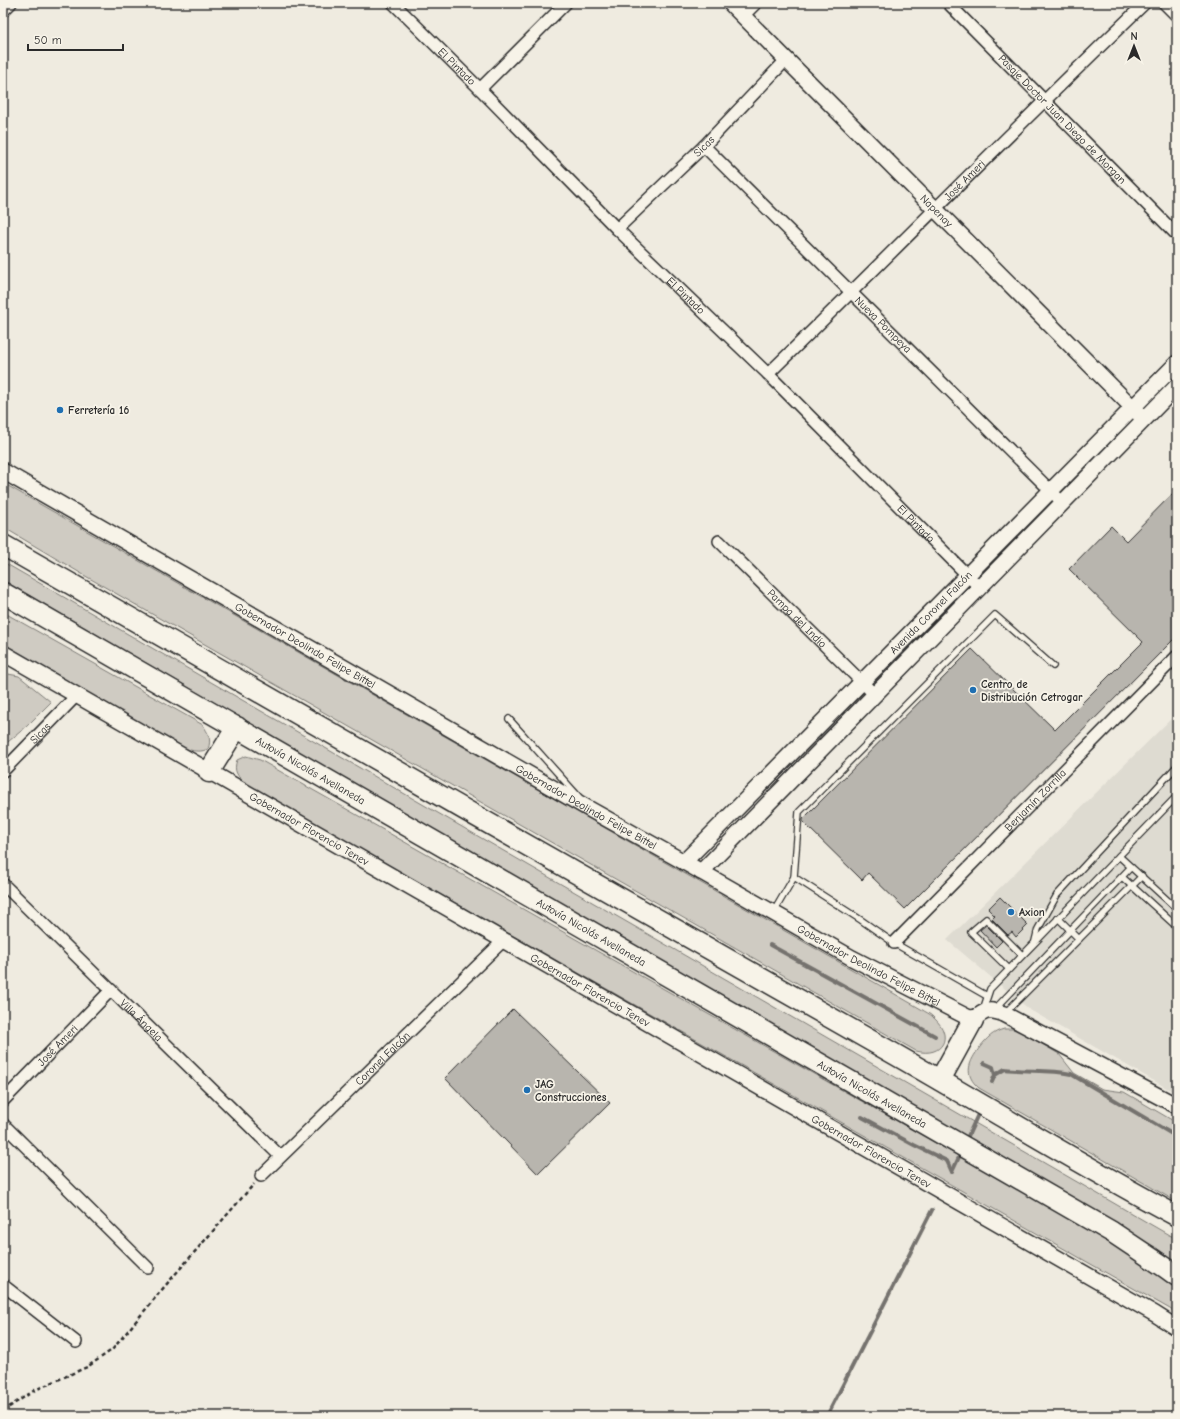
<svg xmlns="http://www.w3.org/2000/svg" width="1180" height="1419" font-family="'Comic Neue',sans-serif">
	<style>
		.built { fill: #dedbd1 }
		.green { fill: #cfcbc2; stroke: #7d7b76 }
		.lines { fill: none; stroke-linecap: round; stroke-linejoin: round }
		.stream { stroke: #74726e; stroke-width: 4 }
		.building { fill: #b8b5ae; stroke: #2b2b2b }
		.lane-casing { stroke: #2b2b2b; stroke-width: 8 }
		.street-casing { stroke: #2b2b2b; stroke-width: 14 }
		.secondary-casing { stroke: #2b2b2b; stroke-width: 18 }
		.highway-casing { stroke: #2b2b2b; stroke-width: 23 }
		.path { stroke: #2b2b2b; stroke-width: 2.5; stroke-dasharray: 4 3; stroke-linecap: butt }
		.lane { stroke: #f7f3e8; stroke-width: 5.5 }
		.street { stroke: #f7f3e8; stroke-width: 11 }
		.secondary { stroke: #f7f3e8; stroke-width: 15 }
		.highway { stroke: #f7f3e8; stroke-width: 20 }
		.poi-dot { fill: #1f6fb2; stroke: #f7f3e8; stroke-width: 1.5 }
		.labels { text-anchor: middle; stroke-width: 3.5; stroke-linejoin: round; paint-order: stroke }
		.street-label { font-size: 11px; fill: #2b2b2b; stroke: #f7f3e8 }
		.poi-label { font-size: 11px; font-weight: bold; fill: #2b2b2b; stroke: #f7f3e8; text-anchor: start }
	</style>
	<rect width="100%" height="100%" fill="#efebe0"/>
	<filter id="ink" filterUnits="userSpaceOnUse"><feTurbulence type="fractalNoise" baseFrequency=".025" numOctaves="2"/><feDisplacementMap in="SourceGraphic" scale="8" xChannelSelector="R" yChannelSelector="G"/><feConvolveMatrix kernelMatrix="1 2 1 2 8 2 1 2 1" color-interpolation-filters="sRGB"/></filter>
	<g filter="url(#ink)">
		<path class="built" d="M1177,713V1094L1030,1010L947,940Z"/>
		<g class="green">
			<path d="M3,483L921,1009C925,1012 931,1014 934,1018C954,1036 943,1058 916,1051L82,574L3,527Z"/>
			<path d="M3,562L1169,1235L1177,1238V1263L1155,1247L3,580Z"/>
			<path d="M3,612L203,725C208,733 212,739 208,749C195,755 182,747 170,741L3,643Z"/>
			<path d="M3,673L19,676L51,702L26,727L3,746Z"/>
			<path d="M246,756L260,760L1133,1255L1177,1286V1313L246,784C237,776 233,771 237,760Z"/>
			<path d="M1004,1029H1013L1023,1033L1059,1054L1074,1073L1102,1089L1124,1092L1177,1123V1202L979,1088C963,1074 969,1062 980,1047C987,1038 993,1032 1004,1029Z"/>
		</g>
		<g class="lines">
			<g class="stream">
				<path d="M770,945L935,1036"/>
				<path d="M984,1063L993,1067L995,1075"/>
				<path d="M992,1082L995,1075L1005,1069C1027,1072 1049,1069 1071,1074L1177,1137"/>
				<path d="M862,1117L914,1145L947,1161L952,1172"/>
				<path d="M968,1136L980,1110"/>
				<path d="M952,1172L960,1155"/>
				<path d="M827,1416L932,1210"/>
			</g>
		</g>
		<g class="building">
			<path d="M1177,489V636L905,909L868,873L862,880L803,822V819L972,649L1055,730L1143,642L1069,569L1111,526L1126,541Z"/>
			<path d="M1000,897L1028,925L1016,937L1012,932L1008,935L992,919L995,916L988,909Z"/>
			<path d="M986,925L1002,941L996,947L980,930Z"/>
			<path d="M513,1009L610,1103L538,1174L445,1078Z"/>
		</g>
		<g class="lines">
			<g class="lane-casing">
				<g id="lane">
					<path d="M509,719L579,797"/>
					<path d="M1119,856L1131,867"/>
					<path d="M794,877L861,920L894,943L987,996"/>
					<path d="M1122,877L1132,886L1142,876"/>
					<path d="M773,913L794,877L799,812L995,615L1053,666"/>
					<path d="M1058,918L1079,939"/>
					<path d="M1035,941L1038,929L1057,895L1177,766"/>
					<path d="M1009,969L971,932L986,919L1022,955"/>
					<path d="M995,1009L1131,867L1177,909"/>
					<path d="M983,1010L990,989L1177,796"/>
					<path d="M1004,1014L1132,886L1177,927"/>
				</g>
			</g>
			<g class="street-casing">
				<g id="street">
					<path id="s1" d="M393,3L480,89L617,229L768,374L980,588"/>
					<path id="s2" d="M948,3L1177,235"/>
					<path d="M1164,3L1177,16"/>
					<path d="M3,11L11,3"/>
					<path d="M743,16L756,3"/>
					<path d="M480,89L566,3"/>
					<path id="s3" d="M704,146L1063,503"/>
					<path id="s4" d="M617,229L704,146L786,60"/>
					<path id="s5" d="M768,374C894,251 1018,125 1145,3"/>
					<path id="s6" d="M719,541L875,695"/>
					<path id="s7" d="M3,771L76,696"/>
					<path id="s8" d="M3,884L280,1156"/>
					<path id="s9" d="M894,943L1177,656"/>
					<path id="s10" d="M3,1101L111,990"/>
					<path d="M3,1124L148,1268"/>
					<path id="s11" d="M261,1176L504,940"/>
					<path d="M3,1285L76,1342"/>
				</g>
			</g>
			<g class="secondary-casing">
				<g id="secondary">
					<path id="s12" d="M730,3L1140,415"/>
					<path id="s13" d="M3,471L591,810L684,862L852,958L973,1020C985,1010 989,1008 1004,1014L1177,1106"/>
					<path id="s14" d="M3,653L1155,1314L1177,1328"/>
					<path id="s15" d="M684,862L1177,363"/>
					<path d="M701,872L1177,386"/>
				</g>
			</g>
			<g class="highway-casing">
				<g id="highway">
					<path d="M3,545C296,713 588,881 882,1047C981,1103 1077,1163 1177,1216"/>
					<path id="s16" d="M3,593L1112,1232L1166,1268L1177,1276"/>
					<path d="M209,772L237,727"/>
					<path d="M940,1080L973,1020"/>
				</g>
			</g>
			<path class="path" d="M3,1411L35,1390L87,1367L112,1350L165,1286L254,1184"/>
			<use href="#lane" class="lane"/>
			<use href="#street" class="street"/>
			<use href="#secondary" class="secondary"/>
			<use href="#highway" class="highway"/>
		</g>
	</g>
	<g class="poi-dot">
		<circle cx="60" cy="410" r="4"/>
		<circle cx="973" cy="690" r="4"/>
		<circle cx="1011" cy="912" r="4"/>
		<circle cx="527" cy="1090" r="4"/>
	</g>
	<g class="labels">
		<g class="street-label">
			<text dy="4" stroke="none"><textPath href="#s1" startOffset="90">El Pintado</textPath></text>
			<text dy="4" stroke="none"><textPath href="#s2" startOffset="163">Pasaje Doctor Juan Diego de Morgan</textPath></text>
			<text dy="4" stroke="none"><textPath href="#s4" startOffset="120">Sicas</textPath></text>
			<text dy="4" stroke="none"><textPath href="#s5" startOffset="276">José Ameri</textPath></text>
			<text dy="4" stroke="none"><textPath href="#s12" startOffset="293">Napenay</textPath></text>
			<text dy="4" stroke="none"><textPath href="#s1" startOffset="414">El Pintado</textPath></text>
			<text dy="4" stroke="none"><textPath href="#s3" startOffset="253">Nueva Pompeya</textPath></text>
			<text dy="4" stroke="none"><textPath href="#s1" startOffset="738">El Pintado</textPath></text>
			<text dy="4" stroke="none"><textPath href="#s15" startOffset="351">Avenida Coronel Falcón</textPath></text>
			<text dy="4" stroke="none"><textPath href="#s6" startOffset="110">Pampa del Indio</textPath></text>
			<text dy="4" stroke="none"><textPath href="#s13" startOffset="349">Gobernador Deolindo Felipe Bittel</textPath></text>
			<text dy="4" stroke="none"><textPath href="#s7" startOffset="53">Sicas</textPath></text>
			<text dy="4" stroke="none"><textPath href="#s16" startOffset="355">Autovía Nicolás Avellaneda</textPath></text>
			<text dy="4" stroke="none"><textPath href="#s9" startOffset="201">Benjamín Zorrilla</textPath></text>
			<text dy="4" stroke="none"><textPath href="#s13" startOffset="673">Gobernador Deolindo Felipe Bittel</textPath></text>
			<text dy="4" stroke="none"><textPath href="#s14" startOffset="353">Gobernador Florencio Tenev</textPath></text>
			<text dy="4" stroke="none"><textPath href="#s16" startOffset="679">Autovía Nicolás Avellaneda</textPath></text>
			<text dy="4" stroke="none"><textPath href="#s13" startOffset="997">Gobernador Deolindo Felipe Bittel</textPath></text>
			<text dy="4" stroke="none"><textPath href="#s14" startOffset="677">Gobernador Florencio Tenev</textPath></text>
			<text dy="4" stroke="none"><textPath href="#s8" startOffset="194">Villa Ángela</textPath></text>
			<text dy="4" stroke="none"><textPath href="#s10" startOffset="78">José Ameri</textPath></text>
			<text dy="4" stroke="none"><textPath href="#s11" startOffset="169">Coronel Falcón</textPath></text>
			<text dy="4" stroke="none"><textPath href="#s16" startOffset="1003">Autovía Nicolás Avellaneda</textPath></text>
			<text dy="4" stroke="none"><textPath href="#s14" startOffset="1001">Gobernador Florencio Tenev</textPath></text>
		</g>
		<g class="poi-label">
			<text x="68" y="414">Ferretería 16</text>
			<text x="981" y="688">Centro de<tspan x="981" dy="13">Distribución Cetrogar</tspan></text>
			<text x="1019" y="916">Axion</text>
			<text x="535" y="1088">JAG<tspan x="535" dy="13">Construcciones</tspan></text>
		</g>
	</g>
	<rect width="1180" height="1419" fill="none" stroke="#f7f3e8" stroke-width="16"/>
	<rect x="8" y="8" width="1164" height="1403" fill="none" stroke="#2b2b2b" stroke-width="1.5" filter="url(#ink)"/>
	<g transform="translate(1134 46)" stroke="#f7f3e8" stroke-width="3" paint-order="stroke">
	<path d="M0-3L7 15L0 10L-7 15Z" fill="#2b2b2b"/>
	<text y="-6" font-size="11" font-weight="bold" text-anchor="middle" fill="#2b2b2b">N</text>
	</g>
	<path d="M28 44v6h95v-6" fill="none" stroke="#2b2b2b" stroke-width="2"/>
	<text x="34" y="44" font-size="12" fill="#2b2b2b" stroke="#f7f3e8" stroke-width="3" paint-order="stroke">50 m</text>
</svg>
